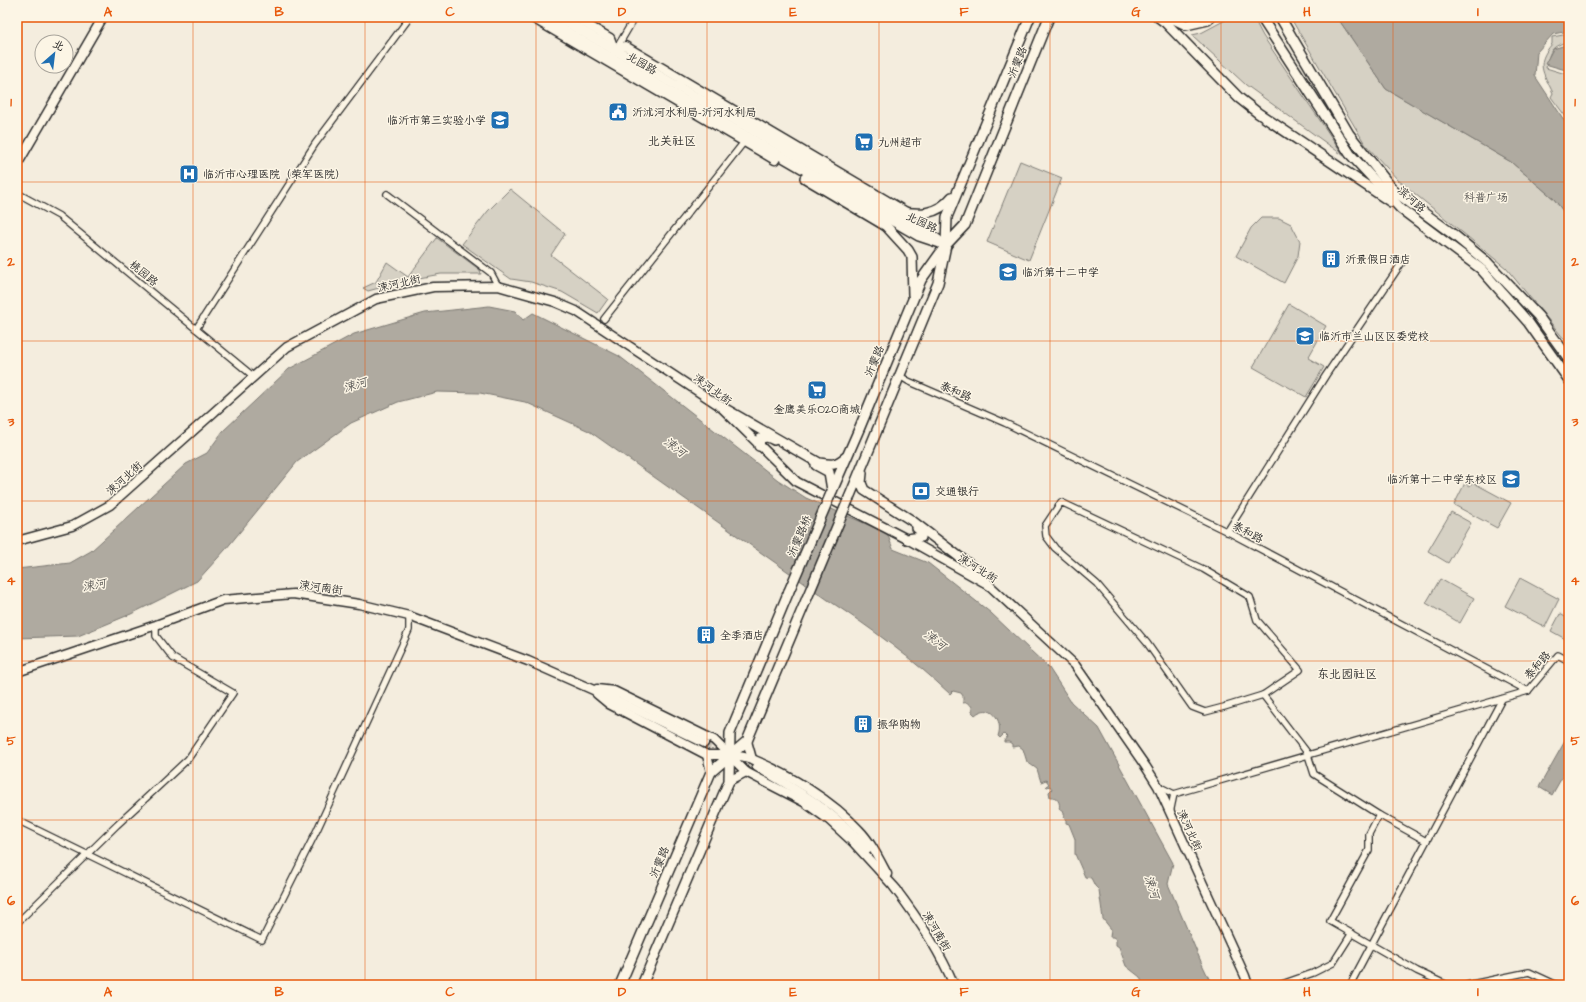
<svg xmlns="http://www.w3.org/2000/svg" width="1586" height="1002" font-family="'Architects Daughter','LXGW WenKai TC',sans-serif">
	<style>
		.green { fill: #d6d1c4; stroke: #807e78 }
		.water { fill: #afaaa0; stroke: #7a7771 }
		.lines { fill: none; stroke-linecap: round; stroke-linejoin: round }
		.secondary-tunnel { stroke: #ccc6ba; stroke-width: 8; stroke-dasharray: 8 4; stroke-linecap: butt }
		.street-casing { stroke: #2b2b2b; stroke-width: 8 }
		.secondary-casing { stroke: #2b2b2b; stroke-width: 11 }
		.primary-casing { stroke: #2b2b2b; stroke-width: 12 }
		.street { stroke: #fcf5e5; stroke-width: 5.5 }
		.secondary { stroke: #fcf5e5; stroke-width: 8 }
		.primary { stroke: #fcf5e5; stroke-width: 9 }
		.primary-bridge-casing { stroke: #2b2b2b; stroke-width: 12; stroke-linecap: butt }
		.primary-bridge { stroke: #fcf5e5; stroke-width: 9 }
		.grid { fill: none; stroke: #e8590c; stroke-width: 1; stroke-opacity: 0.55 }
		.labels { text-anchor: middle; stroke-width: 3; stroke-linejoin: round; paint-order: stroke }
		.street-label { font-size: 11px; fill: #2b2b2b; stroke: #fcf5e5 }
		.poi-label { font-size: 11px; fill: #2b2b2b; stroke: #fcf5e5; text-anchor: start }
		.park-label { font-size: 11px; fill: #565451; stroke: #fcf5e5 }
		.neighbourhood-label { font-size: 12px; fill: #2b2b2b; stroke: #fcf5e5 }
		.water-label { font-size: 12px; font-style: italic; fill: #595754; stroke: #fcf5e5 }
		.neatline { fill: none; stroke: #e8590c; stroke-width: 1.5 }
		.grid-label { font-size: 13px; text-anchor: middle; font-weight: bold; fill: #e8590c }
	</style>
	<rect width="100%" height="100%" fill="#f4edde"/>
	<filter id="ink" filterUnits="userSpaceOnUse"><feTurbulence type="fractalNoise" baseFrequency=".025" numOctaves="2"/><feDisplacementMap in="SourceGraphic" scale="8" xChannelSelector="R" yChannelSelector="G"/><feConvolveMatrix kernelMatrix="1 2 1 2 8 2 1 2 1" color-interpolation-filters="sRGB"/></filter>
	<g filter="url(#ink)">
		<g class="green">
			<path d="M1231,17H1253L1263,36L1344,156L1246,85L1192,35L1201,33Z"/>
			<path d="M1290,17H1337L1386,89L1511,162L1554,199L1569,219V345L1506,268L1398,180L1365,144Z"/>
			<path d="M1569,34V41C1551,47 1550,49 1546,68L1569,75V121L1551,97L1553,93C1543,72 1535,64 1552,44V37Z"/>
			<path d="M1020,161L1062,178L1029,260L987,242Z"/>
			<path d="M510,189L565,234L551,255L608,299L598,313L562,292L531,282L511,279L462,244L488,211Z"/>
			<path d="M1261,218H1279L1291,224L1300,241L1298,256L1284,283L1236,256L1251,228Z"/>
			<path d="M437,238L480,270L481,274H441L408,280L368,291L363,288L376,282L387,262L408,277Z"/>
			<path d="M1289,304L1326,326L1308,358L1324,367L1306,397L1253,367Z"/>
			<path d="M1472,482L1511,503L1497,528L1454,505L1465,483L1470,486Z"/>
			<path d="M1451,512L1471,523L1448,563L1428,551Z"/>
			<path d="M1520,578L1559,599L1545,627L1505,606Z"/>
			<path d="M1440,579L1474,598L1460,623L1426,603Z"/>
			<path d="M1560,614L1569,619V641L1551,631Z"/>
		</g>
		<g class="water">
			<path d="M1337,17H1569V31L1553,34L1537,52L1535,76L1566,123L1569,124V219L1554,199L1511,162L1386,89Z"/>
			<path d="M1569,44V71L1545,64L1553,49Z"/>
			<path d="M489,306L515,311L523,320L533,313L619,356L778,480L806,498L887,533L893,549L928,563L991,613L1049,668L1071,702L1099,728L1173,863L1168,884L1202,964L1212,985H1143L1140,977L1126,966L1119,947L1116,945V939L1113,937H1110L1111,929L1103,919L1099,890L1095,886L1091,878L1085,877L1075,854V839L1069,824L1066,823V820L1064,817V813L1059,809C1061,803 1057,796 1050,797L1049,792L1052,789L1050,786L1047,787L1046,786L1049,784L1046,780L1041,782L1037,769L1027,762L1023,749L1019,746L1012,747V744L1009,742H1004V741L1007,737L1004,734L1000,738L998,736C1004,720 990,702 975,715L972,712V707C970,704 968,702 963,703V696L961,693L953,691L950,694C913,659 871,628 828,600L589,431L525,402L480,393L437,392L398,402L351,423L297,462L226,549L197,581L131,614L78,636L17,638V569L70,563L91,551L186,464L207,453L223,431L289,369L354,334L425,313Z"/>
			<path d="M1569,734V765L1552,795L1539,787Z"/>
		</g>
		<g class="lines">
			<path class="secondary-tunnel" d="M704,743L757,767"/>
			<g class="street-casing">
				<g id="street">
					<path d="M615,51L635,17"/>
					<path d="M17,193L59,216L253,376"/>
					<path d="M387,194L491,273L498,286"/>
					<path d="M604,319L744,142"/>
					<path d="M196,329L315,144L410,17"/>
					<path d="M900,376L908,381L1005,423L1232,534L1528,691L1558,655L1569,661"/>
					<path d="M1061,502L1203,569L1250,597L1257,620L1300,670L1263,695L1224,707L1205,712L1192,707L1147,643L1097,584L1055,548L1046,536L1045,526Z"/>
					<path d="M1227,532L1326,375L1403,261"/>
					<path d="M1263,695L1309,755"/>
					<path d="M1308,755L1314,774L1379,815L1426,841"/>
					<path d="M1158,786L1174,794L1528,691"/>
					<path d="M1170,813L1174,794"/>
					<path d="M1379,815L1369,834V850L1330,921L1417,971L1445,984"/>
					<path d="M17,820L262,940L317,830L409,630V616"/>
					<path d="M17,923L117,825L188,759L233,693L173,658L156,636V625"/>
					<path d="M1279,985L1313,973L1333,963L1352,933"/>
					<path d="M1350,985L1502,699"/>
					<path d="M1467,985L1529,972L1557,985"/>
				</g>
			</g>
			<g class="secondary-casing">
				<g id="secondary">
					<path d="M531,17L775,160"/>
					<path d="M574,17L610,38L615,51L625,46L908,213"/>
					<path d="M17,165L103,17"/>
					<path d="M17,541L72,526L110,505L287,347L376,299L433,287L498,286L555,302L576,311L720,406L797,482L907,539L989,585L1075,665L1146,767L1158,786L1245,976L1248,985"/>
					<path d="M17,672L156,625L223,600L293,594L359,604L409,616L528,661L616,700L704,743"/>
					<path d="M597,689L614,691L714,740L746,772L804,802L829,820L854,843L897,890"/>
					<path d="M597,694L609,704L707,755L711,772"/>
					<path d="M747,741L752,759"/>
					<path d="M707,755C722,755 737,754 752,759C788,774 833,801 859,830C871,842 879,859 887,874"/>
					<path d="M757,767C799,791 836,812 867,850"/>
					<path d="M729,781L746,772"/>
					<path d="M894,887C917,917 939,949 954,985"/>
				</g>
			</g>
			<g class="primary-casing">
				<g id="primary">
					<path d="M541,17L919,236L946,245"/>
					<path d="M558,17L923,229L938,240"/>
					<path d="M1158,17L1166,23L1239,98L1258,113L1391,202"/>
					<path d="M1169,17L1186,25L1208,20L1210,17"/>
					<path d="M1261,17L1350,154L1401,209L1481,269L1528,322L1569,380"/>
					<path d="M1280,17L1349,134L1394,191L1454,235L1488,263L1538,316L1569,359"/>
					<path d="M805,178L886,226L908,250L912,257L913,295"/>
					<path d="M896,211C918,215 937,216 952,197"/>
					<path d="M720,406L819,463C832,465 835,466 846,457"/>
					<path d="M759,446L760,439C766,436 769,437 774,440"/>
					<path d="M816,465L829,472L832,490"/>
					<path d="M862,473L861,483L864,490L911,520L979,572L989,585"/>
					<path d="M832,491L860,427L921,280L946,245L965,225L1049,17"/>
					<path d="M849,498L938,283L946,245L947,217L1030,17"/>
					<path d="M907,539L921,537L922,532L917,528"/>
					<path d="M620,985L711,772L747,741L807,598"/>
					<path d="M642,985L729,781L730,733L789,591"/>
				</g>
			</g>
			<use href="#street" class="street"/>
			<use href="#secondary" class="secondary"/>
			<use href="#primary" class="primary"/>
			<g class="primary-bridge-casing">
				<g id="primary-bridge">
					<path d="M789,591L832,491"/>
					<path d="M807,598L849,498"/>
				</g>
			</g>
			<use href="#primary-bridge" class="primary-bridge"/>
		</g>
	</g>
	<path class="grid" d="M193,17V985M365,17V985M536,17V985M707,17V985M879,17V985M1050,17V985M1221,17V985M1393,17V985M17,182H1569M17,341H1569M17,501H1569M17,661H1569M17,820H1569"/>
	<defs>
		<g id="civic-square" transform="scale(1)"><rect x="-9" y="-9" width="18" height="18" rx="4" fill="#1f6fb2" stroke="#fcf5e5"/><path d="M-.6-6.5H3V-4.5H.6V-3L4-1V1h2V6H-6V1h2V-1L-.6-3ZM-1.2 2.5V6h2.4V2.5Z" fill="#fff"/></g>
		<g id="school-square" transform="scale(1)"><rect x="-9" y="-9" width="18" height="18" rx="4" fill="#1f6fb2" stroke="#fcf5e5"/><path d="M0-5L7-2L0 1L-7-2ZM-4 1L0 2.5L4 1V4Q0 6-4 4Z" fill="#fff"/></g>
		<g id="supermarket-square" transform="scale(1)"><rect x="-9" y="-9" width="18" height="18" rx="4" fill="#1f6fb2" stroke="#fcf5e5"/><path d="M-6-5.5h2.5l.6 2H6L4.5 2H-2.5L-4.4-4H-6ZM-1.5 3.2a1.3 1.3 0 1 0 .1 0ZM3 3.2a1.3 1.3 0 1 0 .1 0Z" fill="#fff"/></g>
		<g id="hospital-square" transform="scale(1)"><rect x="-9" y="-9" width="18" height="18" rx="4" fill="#1f6fb2" stroke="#fcf5e5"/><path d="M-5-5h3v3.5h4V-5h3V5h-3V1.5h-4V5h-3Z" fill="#fff"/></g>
		<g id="building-square" transform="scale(1)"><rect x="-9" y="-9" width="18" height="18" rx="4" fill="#1f6fb2" stroke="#fcf5e5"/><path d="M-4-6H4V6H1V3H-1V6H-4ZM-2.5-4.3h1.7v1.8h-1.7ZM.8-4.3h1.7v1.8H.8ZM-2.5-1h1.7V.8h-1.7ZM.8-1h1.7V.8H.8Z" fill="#fff"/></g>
		<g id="bank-square" transform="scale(1)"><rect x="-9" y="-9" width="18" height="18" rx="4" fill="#1f6fb2" stroke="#fcf5e5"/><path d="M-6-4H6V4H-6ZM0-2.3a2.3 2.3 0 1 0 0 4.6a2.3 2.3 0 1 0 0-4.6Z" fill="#fff"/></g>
	</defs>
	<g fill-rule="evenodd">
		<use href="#civic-square" x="618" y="112"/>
		<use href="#school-square" x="500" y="120"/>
		<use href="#supermarket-square" x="864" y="142"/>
		<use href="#hospital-square" x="189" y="174"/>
		<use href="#building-square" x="1331" y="259"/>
		<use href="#school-square" x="1008" y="272"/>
		<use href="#school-square" x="1305" y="336"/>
		<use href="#supermarket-square" x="817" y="390"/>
		<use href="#school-square" x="1511" y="479"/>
		<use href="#bank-square" x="921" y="491"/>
		<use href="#building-square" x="706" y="635"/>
		<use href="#building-square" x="863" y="724"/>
	</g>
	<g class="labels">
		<g class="street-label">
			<text transform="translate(1017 62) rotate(-68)" y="4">沂蒙路</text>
			<text transform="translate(642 63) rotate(30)" y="4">北园路</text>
			<text transform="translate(1412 199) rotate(42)" y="4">滨河路</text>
			<text transform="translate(922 222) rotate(25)" y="4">北园路</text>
			<text transform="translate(144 273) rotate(40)" y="4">桃园路</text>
			<text transform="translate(399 283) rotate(-13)" y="4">涑河北街</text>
			<text transform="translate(874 361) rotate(-67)" y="4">沂蒙路</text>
			<text transform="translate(713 389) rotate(36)" y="4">涑河北街</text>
			<text transform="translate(956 391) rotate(23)" y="4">泰和路</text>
			<text transform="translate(124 478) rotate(-42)" y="4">涑河北街</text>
			<text transform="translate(1248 532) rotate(28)" y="4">泰和路</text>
			<text transform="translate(799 536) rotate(-67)" y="4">沂蒙路桥</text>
			<text transform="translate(978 568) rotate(32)" y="4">涑河北街</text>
			<text transform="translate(321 587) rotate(8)" y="4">涑河南街</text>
			<text transform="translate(1537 665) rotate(-49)" y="4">泰和路</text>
			<text transform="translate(1190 830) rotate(65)" y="4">涑河北街</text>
			<text transform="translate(659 862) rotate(-67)" y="4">沂蒙路</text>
			<text transform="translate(937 931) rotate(59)" y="4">涑河南街</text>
		</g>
		<g class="poi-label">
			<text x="632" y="116">沂沭河水利局-沂河水利局</text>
			<text x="486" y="124" text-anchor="end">临沂市第三实验小学</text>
			<text x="878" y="146">九州超市</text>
			<text x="203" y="178">临沂市心理医院（荣军医院）</text>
			<text x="1345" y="263">沂景假日酒店</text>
			<text x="1022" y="276">临沂第十二中学</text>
			<text x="1319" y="340">临沂市兰山区区委党校</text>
			<text x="817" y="413" text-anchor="middle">金鹰美乐O2O商城</text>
			<text x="1497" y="483" text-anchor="end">临沂第十二中学东校区</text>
			<text x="935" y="495">交通银行</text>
			<text x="720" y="639">全季酒店</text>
			<text x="877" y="728">振华购物</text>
		</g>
		<g class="park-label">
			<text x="1486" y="201">科普广场</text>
		</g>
		<g class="neighbourhood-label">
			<text x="672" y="145">北关社区</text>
			<text x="1347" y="678">东北园社区</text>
		</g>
		<g class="water-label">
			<text transform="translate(355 385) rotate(-17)" y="4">涑河</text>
			<text transform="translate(675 447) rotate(37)" y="4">涑河</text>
			<text transform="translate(94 585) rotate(-10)" y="4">涑河</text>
			<text transform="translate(935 640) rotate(37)" y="4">涑河</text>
			<text transform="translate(1152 887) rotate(72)" y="4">涑河</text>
		</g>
	</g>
	<rect width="1586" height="1002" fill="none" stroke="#fcf5e5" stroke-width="44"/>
	<g transform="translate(54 54) rotate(28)"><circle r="19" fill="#fcf5e5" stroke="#a8a49b"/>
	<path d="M0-3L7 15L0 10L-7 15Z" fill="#1f6fb2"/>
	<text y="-6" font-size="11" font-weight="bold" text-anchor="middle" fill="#2b2b2b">北</text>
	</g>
	<rect x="22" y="22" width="1542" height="958" class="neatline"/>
	<g class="grid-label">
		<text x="108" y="16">A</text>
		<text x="279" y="16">B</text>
		<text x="450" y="16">C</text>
		<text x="622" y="16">D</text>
		<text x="793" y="16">E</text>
		<text x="964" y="16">F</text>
		<text x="1136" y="16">G</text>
		<text x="1307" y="16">H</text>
		<text x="1478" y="16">I</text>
		<text x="11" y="106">1</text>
		<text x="1575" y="106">1</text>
		<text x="11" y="266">2</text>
		<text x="1575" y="266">2</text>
		<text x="11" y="426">3</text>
		<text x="1575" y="426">3</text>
		<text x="11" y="585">4</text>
		<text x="1575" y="585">4</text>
		<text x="11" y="745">5</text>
		<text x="1575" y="745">5</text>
		<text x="11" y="905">6</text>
		<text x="1575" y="905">6</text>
		<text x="108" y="996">A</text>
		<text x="279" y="996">B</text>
		<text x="450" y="996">C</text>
		<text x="622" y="996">D</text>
		<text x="793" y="996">E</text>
		<text x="964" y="996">F</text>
		<text x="1136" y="996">G</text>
		<text x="1307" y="996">H</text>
		<text x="1478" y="996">I</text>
	</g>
</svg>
